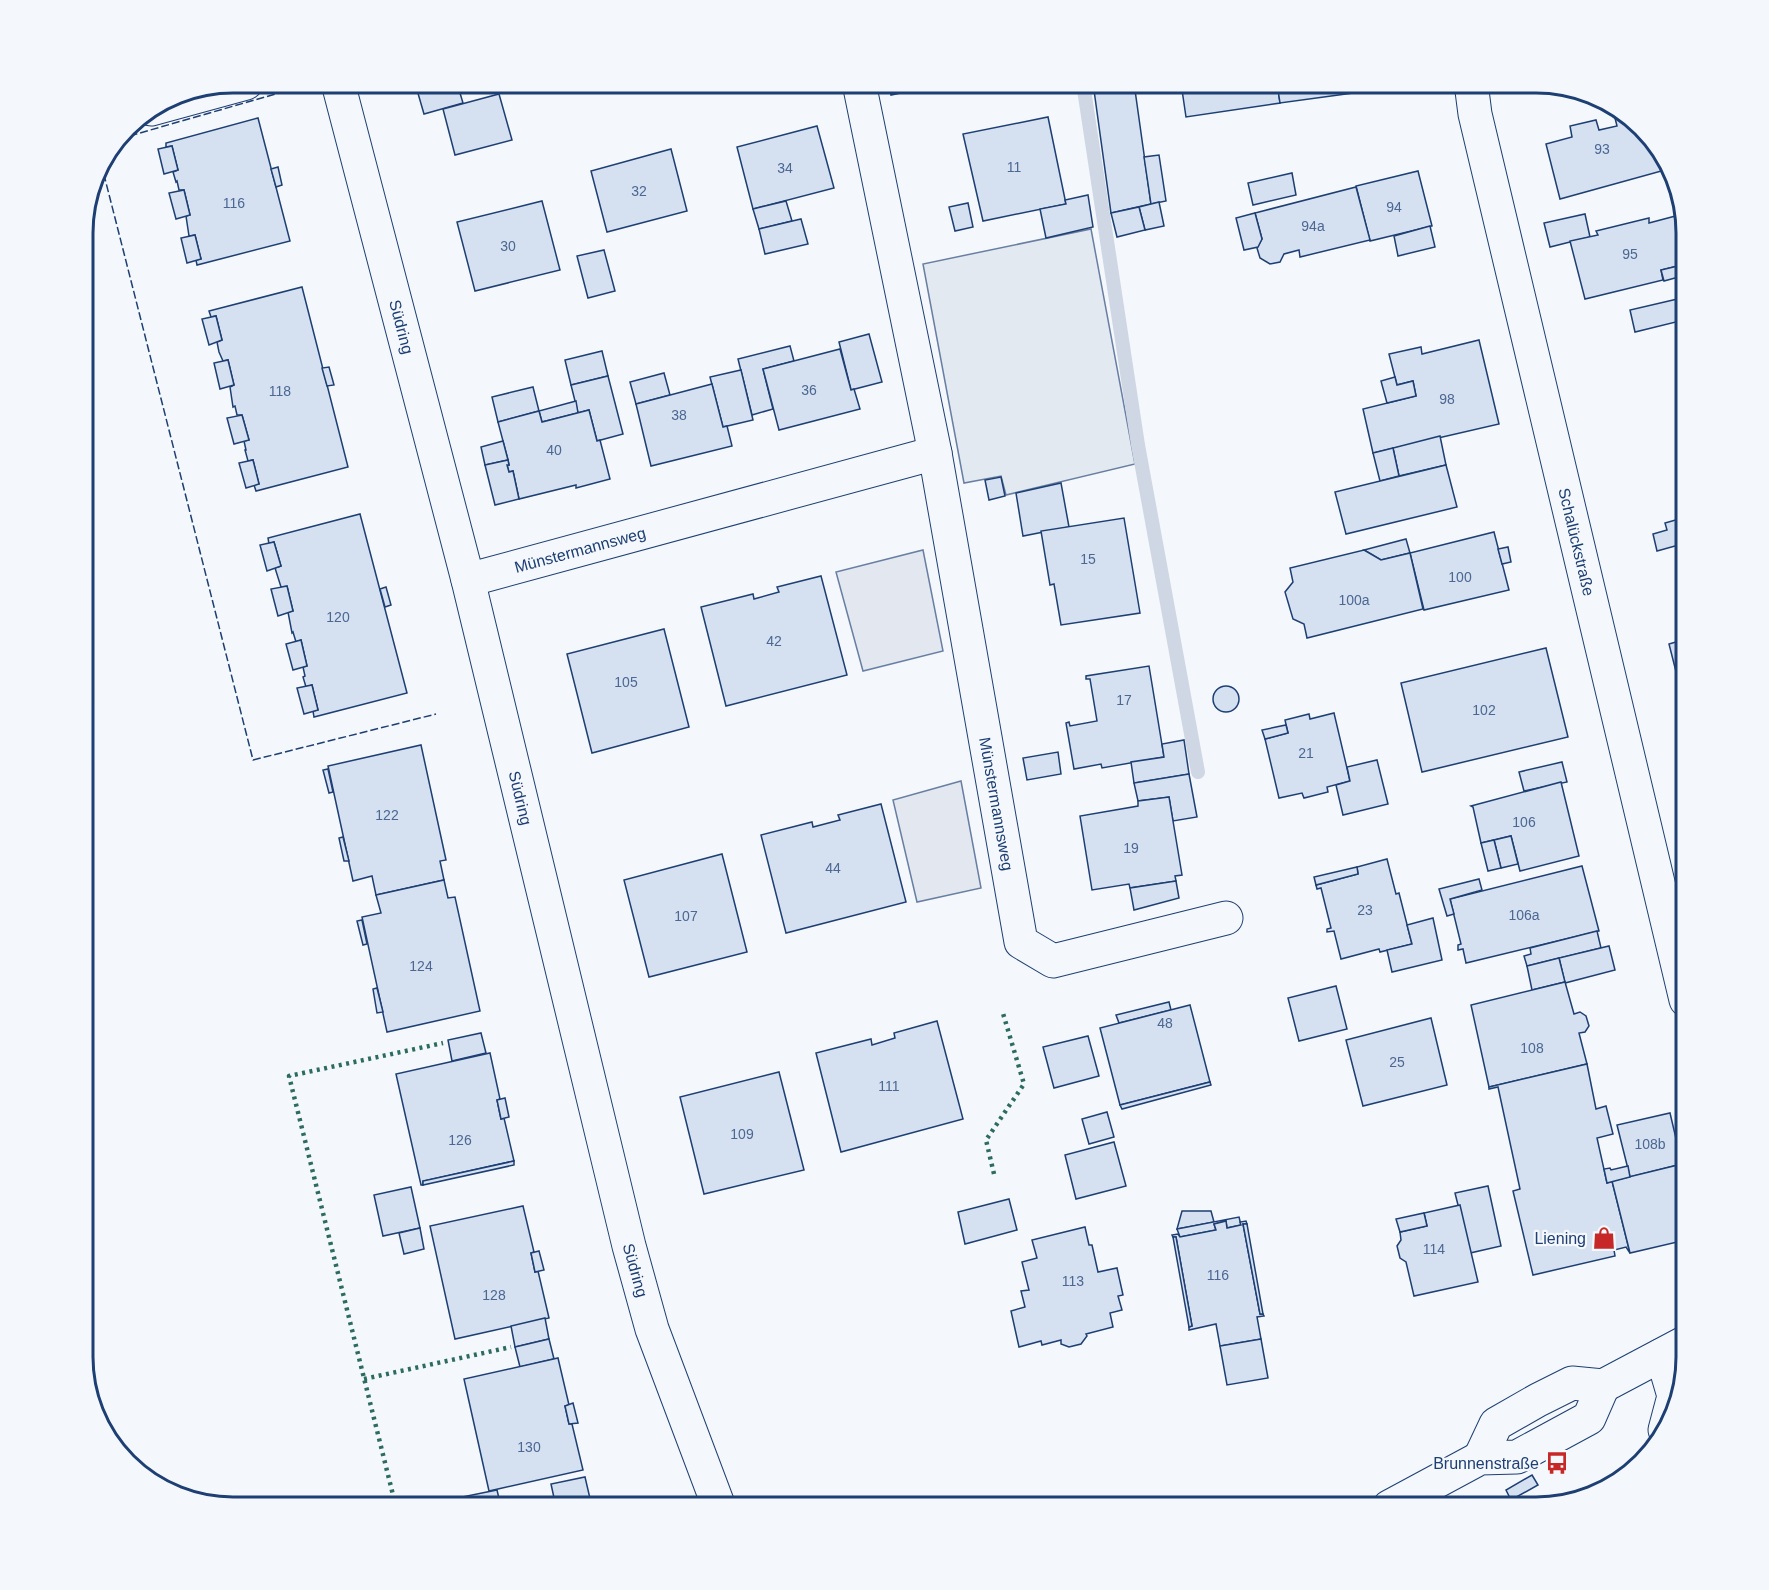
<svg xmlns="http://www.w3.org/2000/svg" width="1769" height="1590" font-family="Arial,sans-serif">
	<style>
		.green { fill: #e3e9f0; stroke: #687fa3; stroke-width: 1.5 }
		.parking { fill: #e3e8f0; stroke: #687fa3; stroke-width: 1.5 }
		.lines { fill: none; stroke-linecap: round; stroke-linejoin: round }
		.stream { stroke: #cfd7e4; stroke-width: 14 }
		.building { fill: #d5e0f0; stroke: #1d3f73; stroke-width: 1.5 }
		.street-casing { stroke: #1d3f73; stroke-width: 35 }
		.secondary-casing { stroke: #1d3f73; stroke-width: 35 }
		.street { stroke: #f4f7fb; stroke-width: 33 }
		.secondary { stroke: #f4f7fb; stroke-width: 33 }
		.hedge { stroke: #2c6c60; stroke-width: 4.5; stroke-dasharray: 3 4.5; stroke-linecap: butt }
		.fence { stroke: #1d3f73; stroke-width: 1.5; stroke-dasharray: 8 3; stroke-linecap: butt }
		.labels { text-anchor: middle; stroke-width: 4.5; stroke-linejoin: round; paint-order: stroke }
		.number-label { font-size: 14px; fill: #4b6792 }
		.street-label { font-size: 16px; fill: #1d3f73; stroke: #f4f7fb }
		.poi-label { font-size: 16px; fill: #1d3f73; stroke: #f4f7fb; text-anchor: end }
		.rim { fill: none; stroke: #1d3f73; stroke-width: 3 }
	</style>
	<rect width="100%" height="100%" fill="#f4f7fb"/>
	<path class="green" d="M1091,229L1135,464L1006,495L1001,476L964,483L923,264Z"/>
	<g class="parking">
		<path d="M923,550L943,651L863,671L836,572Z"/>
		<path d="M961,781L981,888L917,902L893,800Z"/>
	</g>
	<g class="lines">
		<path class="stream" d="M1083,83L1138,445L1198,772"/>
	</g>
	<g class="building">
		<path d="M415,83H457L463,103L424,114Z"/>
		<path d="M888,83H947L891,95Z"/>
		<path d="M1007,83H1028L1029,87L1008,91Z"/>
		<path d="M1093,83H1134L1151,204L1111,213Z"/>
		<path d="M1181,83H1277L1280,103L1186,117Z"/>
		<path d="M1277,83H1396L1397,87L1280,103Z"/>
		<path d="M1544,84L1566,88L1546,92Z"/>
		<path d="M499,94L512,140L455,155L443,109Z"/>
		<path d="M1612,106L1642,126L1661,155L1665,170L1560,199L1546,144L1572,137L1570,126L1596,120L1599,130L1617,126Z"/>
		<path d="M1048,117L1066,204L983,221L963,134Z"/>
		<path d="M258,118L290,241L197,265L196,260L201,259L195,235L189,236L186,216L190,215L184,190H179L177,181L176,182L173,172L178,170L172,146L166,147V143Z"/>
		<path d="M817,126L834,188L753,209L737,147Z"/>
		<path d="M172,146L178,170L164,174L158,149Z"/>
		<path d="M671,149L687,211L607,232L591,171Z"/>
		<path d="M1159,155L1166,201L1151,204L1144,157Z"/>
		<path d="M278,167L282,185L276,187L271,169Z"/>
		<path d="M1418,171L1432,226L1370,241L1356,186Z"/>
		<path d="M1292,173L1296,195L1253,205L1248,183Z"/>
		<path d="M1356,187L1370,240L1300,257L1299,250L1284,254L1280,262L1270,264L1260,258L1257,248L1262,239L1255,213Z"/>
		<path d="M184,190L190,215L176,219L169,193Z"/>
		<path d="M1088,195L1093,227L1046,238L1040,209L1066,204L1065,200Z"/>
		<path d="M542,201L560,270L475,291L457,222Z"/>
		<path d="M786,201L792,221L759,229L753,209Z"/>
		<path d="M1159,202L1164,226L1145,230L1139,207Z"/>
		<path d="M968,203L973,227L955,231L949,207Z"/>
		<path d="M1139,207L1145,230L1117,237L1111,213Z"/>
		<path d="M1255,213L1262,239L1258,247L1244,250L1236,218Z"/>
		<path d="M1585,214L1590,237L1550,247L1544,223Z"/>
		<path d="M1683,214L1686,233V268L1683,269L1682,265L1661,270L1663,280L1585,299L1570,241L1598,235L1596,231L1649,218V223Z"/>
		<path d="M801,219L808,244L765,254L759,229Z"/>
		<path d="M1430,226L1435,247L1398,256L1394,236Z"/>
		<path d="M195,235L201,259L187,263L181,238Z"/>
		<path d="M604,250L615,291L588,298L577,256Z"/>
		<path d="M1682,265L1683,269L1686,268V275L1664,281L1661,270Z"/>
		<path d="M302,287L348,467L256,491L254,485L259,484L253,460L248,461L245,450H246L244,441L249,440L242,415H237L235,406L233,407L230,387L234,385L228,360L223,361L219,352L217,342L222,340L216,316L211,317L209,311Z"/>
		<path d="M1686,297V318L1676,320V322L1635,332L1630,310Z"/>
		<path d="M216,316L222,340L209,345L202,319Z"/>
		<path d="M1686,318V363L1676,322V320Z"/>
		<path d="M869,334L882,382L851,390L839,342Z"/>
		<path d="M1479,340L1499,424L1373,453L1363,409L1416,396L1413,381L1397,385L1389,354L1421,347L1422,354Z"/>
		<path d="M790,346L794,361L763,369L773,409L752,415L738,359Z"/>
		<path d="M840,349L851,390L854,389L860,409L779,430L763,369Z"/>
		<path d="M602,351L608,376L571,385L565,360Z"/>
		<path d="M228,360L234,385L220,389L214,363Z"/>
		<path d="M329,367L334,385L327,386L322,368Z"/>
		<path d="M741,370L753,420L723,427L710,377Z"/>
		<path d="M664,373L670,395L636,404L630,382Z"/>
		<path d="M608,376L623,434L597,441L589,410L578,413L571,385Z"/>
		<path d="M1395,377L1397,385L1413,381L1416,396L1387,403L1381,381Z"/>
		<path d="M712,384L723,427L727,426L732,446L651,466L636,404Z"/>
		<path d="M533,387L539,411L498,422L492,397Z"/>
		<path d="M576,401L578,413L542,422L539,411Z"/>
		<path d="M589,410L597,441L600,440L610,479L576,488V485L519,499L513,471L509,472L507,465H509L508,460L498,422L539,411L542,422Z"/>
		<path d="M242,415L249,440L234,444L227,418Z"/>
		<path d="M1440,436L1446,465L1399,476L1393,448Z"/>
		<path d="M503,441L508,460L485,465L481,447Z"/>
		<path d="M1393,448L1399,476L1380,481L1373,453Z"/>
		<path d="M253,460L259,484L246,488L239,463Z"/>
		<path d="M508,460L509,465H507L509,472L513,471L519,499L495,505L485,465Z"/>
		<path d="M1446,465L1457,507L1346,534L1335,492Z"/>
		<path d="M1001,477L1005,496L989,500L985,480Z"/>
		<path d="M1061,483L1069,527L1023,536L1016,493Z"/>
		<path d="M360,514L407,693L314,717L313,711L318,710L312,685L306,687L303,677L305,676L303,667L307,666L301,640L296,642L293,632L292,633L288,612L293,611L287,586L281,587L275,568L281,566L274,542L269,544L268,538Z"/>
		<path d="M1686,517V543L1657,551L1653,534L1667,530L1665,523Z"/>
		<path d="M1124,518L1140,613L1061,625L1054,584L1050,585L1041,531Z"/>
		<path d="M1494,532L1509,590L1424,610L1410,553Z"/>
		<path d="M1406,539L1410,553L1381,560L1364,550Z"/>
		<path d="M274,542L281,566L267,571L260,545Z"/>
		<path d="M1508,547L1511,562L1502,564L1498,549Z"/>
		<path d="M1364,550L1381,560L1410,553L1423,609L1307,638L1304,624L1293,619L1285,592L1293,582L1290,568Z"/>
		<path d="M821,576L847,675L726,706L701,607L753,594L754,599L779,592L777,587Z"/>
		<path d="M287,586L293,611L278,616L271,589Z"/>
		<path d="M386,587L391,605L385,607L380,589Z"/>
		<path d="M664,629L689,727L592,753L567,654Z"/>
		<path d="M1686,639V711L1669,644Z"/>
		<path d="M301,640L307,666L293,670L286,644Z"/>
		<path d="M1546,648L1568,737L1422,772L1401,683Z"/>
		<path d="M1149,666L1164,757L1102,768L1101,764L1074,769L1066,723L1069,722L1070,726L1097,721L1090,679H1086V676Z"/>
		<path d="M312,685L318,710L304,714L297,688Z"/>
		<circle cx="1226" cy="699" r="13"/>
		<path d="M1334,713L1350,781L1327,787L1328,792L1304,798L1302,793L1279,798L1265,739L1288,733L1285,720L1309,714L1310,719Z"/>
		<path d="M1286,725L1288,733L1265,739L1262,730Z"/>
		<path d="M1184,740L1189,774L1134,783L1131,762L1164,757L1162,744Z"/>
		<path d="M421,745L446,860L440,861L444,880L376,895L372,876L353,881L328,766Z"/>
		<path d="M1058,752L1061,774L1027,780L1023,758Z"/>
		<path d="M1377,760L1388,804L1343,815L1336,785L1350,781L1347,767Z"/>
		<path d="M1562,762L1567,782L1524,791L1519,772Z"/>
		<path d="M328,769L333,792L329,793L323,770Z"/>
		<path d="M1189,774L1197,817L1173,821L1169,797L1138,801L1134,783Z"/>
		<path d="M1561,782L1579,856L1520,871L1511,836L1481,843L1473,807L1471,806Z"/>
		<path d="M1169,797L1182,875L1175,876L1176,881L1130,888L1129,884L1092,890L1080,816L1138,806V801Z"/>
		<path d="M881,804L906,902L786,933L761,835L812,822L813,827L840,820L838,815Z"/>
		<path d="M1511,836L1518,864L1501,868L1494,840Z"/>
		<path d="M343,837L349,861H344L339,838Z"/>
		<path d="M1494,840L1501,868L1488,871L1481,843Z"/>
		<path d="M722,854L747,952L649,977L624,880Z"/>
		<path d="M1387,859L1396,894L1399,893L1412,944L1380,952L1379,949L1341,959L1334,931L1327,932V929L1331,928L1321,888L1317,889L1316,885L1358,874L1357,867Z"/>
		<path d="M1582,866L1599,931L1466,963L1463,949L1458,950V945L1461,944L1450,899Z"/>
		<path d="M1357,867L1358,874L1316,885L1314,877Z"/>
		<path d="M1479,879L1482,890L1450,899L1454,914L1447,916L1439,889Z"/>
		<path d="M444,880L448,898L455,897L480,1011L387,1032L362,917L381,913L376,895Z"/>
		<path d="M1176,881L1179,898L1134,910L1130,888Z"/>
		<path d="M1433,918L1442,960L1392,972L1387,950L1412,944L1407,925Z"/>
		<path d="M362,920L367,944L363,945L357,921Z"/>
		<path d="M1597,931L1601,948L1527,966L1524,956L1531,954L1530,948Z"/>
		<path d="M1609,946L1615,970L1565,983L1559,958Z"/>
		<path d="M1559,958L1565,982L1532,990L1527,966Z"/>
		<path d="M1565,982L1574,1014L1580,1012L1586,1016L1589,1026L1585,1032L1579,1033L1587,1064L1489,1087L1471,1005Z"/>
		<path d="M1336,986L1347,1029L1299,1041L1288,998Z"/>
		<path d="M377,988L383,1012L377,1013L373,989Z"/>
		<path d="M1169,1002L1171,1010L1119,1023L1116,1015Z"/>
		<path d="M1190,1005L1210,1082L1120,1105L1100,1028Z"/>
		<path d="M1431,1018L1447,1085L1363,1106L1346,1040Z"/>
		<path d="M937,1021L963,1119L841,1152L816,1053L871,1039L872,1045L895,1038L894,1033Z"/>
		<path d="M481,1033L486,1053L452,1061L448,1040Z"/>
		<path d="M1088,1036L1099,1076L1054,1088L1043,1047Z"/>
		<path d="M490,1053L500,1099L497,1100L501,1119L504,1118L514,1161L423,1181V1185H421L396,1074Z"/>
		<path d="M1587,1064L1596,1109L1606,1106L1613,1134L1597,1138L1607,1183L1612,1181L1630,1253L1626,1247L1614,1250L1615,1256L1533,1275L1513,1191L1520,1189L1498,1087L1489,1089V1087Z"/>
		<path d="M779,1072L804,1170L704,1194L680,1097Z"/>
		<path d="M1210,1082L1211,1085L1122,1109L1120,1105Z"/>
		<path d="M505,1098L509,1117L501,1119L497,1100Z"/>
		<path d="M1107,1112L1114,1137L1089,1144L1082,1119Z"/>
		<path d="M1670,1113L1682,1164L1630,1177L1617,1125Z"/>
		<path d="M1114,1142L1126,1186L1076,1199L1065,1155Z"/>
		<path d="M514,1161V1165L423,1185V1181Z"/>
		<path d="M1682,1164L1686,1179V1240L1630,1253L1612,1181Z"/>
		<path d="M1628,1166L1630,1177L1607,1183L1604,1169L1610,1168L1611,1170Z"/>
		<path d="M1488,1186L1501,1246L1470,1253L1455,1193Z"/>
		<path d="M411,1187L420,1228L383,1236L374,1195Z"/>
		<path d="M1009,1199L1017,1230L965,1244L958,1212Z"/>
		<path d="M1460,1205L1478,1282L1414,1296L1406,1262L1400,1258L1397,1246L1401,1240L1400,1232L1427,1226L1424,1213Z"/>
		<path d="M523,1206L534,1252L531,1253L535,1272L538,1271L549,1318L455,1339L430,1226Z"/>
		<path d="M1182,1211H1211L1214,1222L1177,1229Z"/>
		<path d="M1424,1213L1427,1226L1400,1232L1396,1219Z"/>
		<path d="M1239,1217L1241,1225L1227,1228L1226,1221L1214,1224L1216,1230L1180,1237L1177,1229Z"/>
		<path d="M1226,1221L1227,1228L1241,1225L1240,1222L1246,1221L1247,1224H1243L1260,1314H1263L1264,1316L1257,1317L1261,1339L1220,1346L1216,1324L1189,1330V1327L1192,1326L1176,1237H1173L1172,1235L1178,1234L1180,1237L1216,1230L1214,1224Z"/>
		<path d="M1243,1224H1247L1263,1314H1260Z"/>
		<path d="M1085,1227L1089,1245H1092L1098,1272L1117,1268L1123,1295L1118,1296L1122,1310L1110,1313L1113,1327L1086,1334L1087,1336L1081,1344L1069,1347L1061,1344V1340L1042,1345L1041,1341L1019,1347L1011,1311L1025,1307L1021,1291L1029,1290L1022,1262L1037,1258L1032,1240Z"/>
		<path d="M420,1228L424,1249L404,1254L399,1233Z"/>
		<path d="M1173,1237H1176L1192,1326L1189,1327Z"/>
		<path d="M539,1251L544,1270L535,1272L531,1253Z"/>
		<path d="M545,1318L549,1339L515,1347L511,1326Z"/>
		<path d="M549,1339L554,1359L520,1367L515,1347Z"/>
		<path d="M1261,1339L1268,1378L1227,1385L1220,1346Z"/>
		<path d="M558,1358L569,1405L565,1406L569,1424H572L583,1470L489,1491L464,1379Z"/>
		<path d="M573,1403L578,1423L569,1424L565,1406Z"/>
		<path d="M1532,1475L1538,1485L1511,1500L1506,1490Z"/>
		<path d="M585,1477L592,1507H556L551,1484Z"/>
		<path d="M497,1490L501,1507H464L462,1497Z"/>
	</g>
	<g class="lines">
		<g class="street-casing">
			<g id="street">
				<path id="s1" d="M859,83L935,453L1021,942L1053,961L1226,918"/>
				<path id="s2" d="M1471,83L1475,114L1686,1000"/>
				<path d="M151,109L246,83"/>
				<path id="s3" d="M468,580L935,453"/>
				<path d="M1662,1355L1674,1396L1665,1430"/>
			</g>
		</g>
		<g class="secondary-casing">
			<g id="secondary">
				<path id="s4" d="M338,83L468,580L629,1246L652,1329L719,1507"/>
				<path d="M1480,1458L1496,1424L1538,1400L1572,1383L1603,1386L1686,1342"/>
				<path d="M1389,1507L1480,1458L1517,1457L1589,1418L1603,1386"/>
			</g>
		</g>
		<use href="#street" class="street"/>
		<use href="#secondary" class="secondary"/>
		<g class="hedge">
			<path d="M994,1174L986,1140L1024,1084L1002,1010"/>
			<path d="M364,1379L511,1347"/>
			<path d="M396,1507L289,1076L443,1043"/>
		</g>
		<g class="fence">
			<path d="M119,139L279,93"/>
			<path d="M101,163L253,760L436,714"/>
		</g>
	</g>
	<defs>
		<g id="shop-bare" transform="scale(1.8)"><path d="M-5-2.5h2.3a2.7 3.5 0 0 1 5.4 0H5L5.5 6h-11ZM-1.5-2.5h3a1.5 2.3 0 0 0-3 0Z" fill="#c62828" stroke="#f4f7fb" stroke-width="2.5" paint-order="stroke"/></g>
		<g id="bus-bare" transform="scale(1.8)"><path d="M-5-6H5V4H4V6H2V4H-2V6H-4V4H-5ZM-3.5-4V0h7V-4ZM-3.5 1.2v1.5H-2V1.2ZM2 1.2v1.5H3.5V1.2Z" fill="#c62828" stroke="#f4f7fb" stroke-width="2.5" paint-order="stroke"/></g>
	</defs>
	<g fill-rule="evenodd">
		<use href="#shop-bare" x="1604" y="1238"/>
		<use href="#bus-bare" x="1557" y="1463"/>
	</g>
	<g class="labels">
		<g class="number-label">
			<text x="1602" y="154">93</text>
			<text x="1014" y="172">11</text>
			<text x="785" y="173">34</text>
			<text x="639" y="196">32</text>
			<text x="234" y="208">116</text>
			<text x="1394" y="212">94</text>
			<text x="1313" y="231">94a</text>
			<text x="508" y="251">30</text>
			<text x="1630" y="259">95</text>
			<text x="809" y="395">36</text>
			<text x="280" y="396">118</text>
			<text x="1447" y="404">98</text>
			<text x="679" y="420">38</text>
			<text x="554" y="455">40</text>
			<text x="1088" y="564">15</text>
			<text x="1460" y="582">100</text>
			<text x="1354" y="605">100a</text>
			<text x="338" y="622">120</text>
			<text x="774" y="646">42</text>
			<text x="626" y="687">105</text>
			<text x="1124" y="705">17</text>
			<text x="1484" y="715">102</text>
			<text x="1306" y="758">21</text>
			<text x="387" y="820">122</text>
			<text x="1524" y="827">106</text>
			<text x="1131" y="853">19</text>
			<text x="833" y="873">44</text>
			<text x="1365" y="915">23</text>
			<text x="1524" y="920">106a</text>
			<text x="686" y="921">107</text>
			<text x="421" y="971">124</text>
			<text x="1165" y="1028">48</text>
			<text x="1532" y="1053">108</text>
			<text x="1397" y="1067">25</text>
			<text x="889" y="1091">111</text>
			<text x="742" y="1139">109</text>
			<text x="460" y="1145">126</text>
			<text x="1650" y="1149">108b</text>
			<text x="1434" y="1254">114</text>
			<text x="1218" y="1280">116</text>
			<text x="1073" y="1286">113</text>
			<text x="494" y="1300">128</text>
			<text x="529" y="1452">130</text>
		</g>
		<g class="street-label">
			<text dy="6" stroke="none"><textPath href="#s4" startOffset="252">Südring</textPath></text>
			<text dy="6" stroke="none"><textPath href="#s2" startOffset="471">Schalückstraße</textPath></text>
			<text dy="6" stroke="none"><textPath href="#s3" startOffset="116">Münstermannsweg</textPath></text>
			<text dy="6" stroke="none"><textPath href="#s4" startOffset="738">Südring</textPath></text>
			<text dy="6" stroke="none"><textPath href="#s1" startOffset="734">Münstermannsweg</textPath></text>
			<text dy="6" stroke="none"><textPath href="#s4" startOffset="1224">Südring</textPath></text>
		</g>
		<g class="poi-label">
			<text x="1586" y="1244">Liening</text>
			<text x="1539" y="1469">Brunnenstraße</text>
		</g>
	</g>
	<path d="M0 0H1769V1590H0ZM233 93H1536A140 140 0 0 1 1676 233V1357A140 140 0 0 1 1536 1497H233A140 140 0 0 1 93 1357V233A140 140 0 0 1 233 93Z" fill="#f4f7fb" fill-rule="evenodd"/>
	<path class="rim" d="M233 93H1536A140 140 0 0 1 1676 233V1357A140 140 0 0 1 1536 1497H233A140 140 0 0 1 93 1357V233A140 140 0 0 1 233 93Z"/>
</svg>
